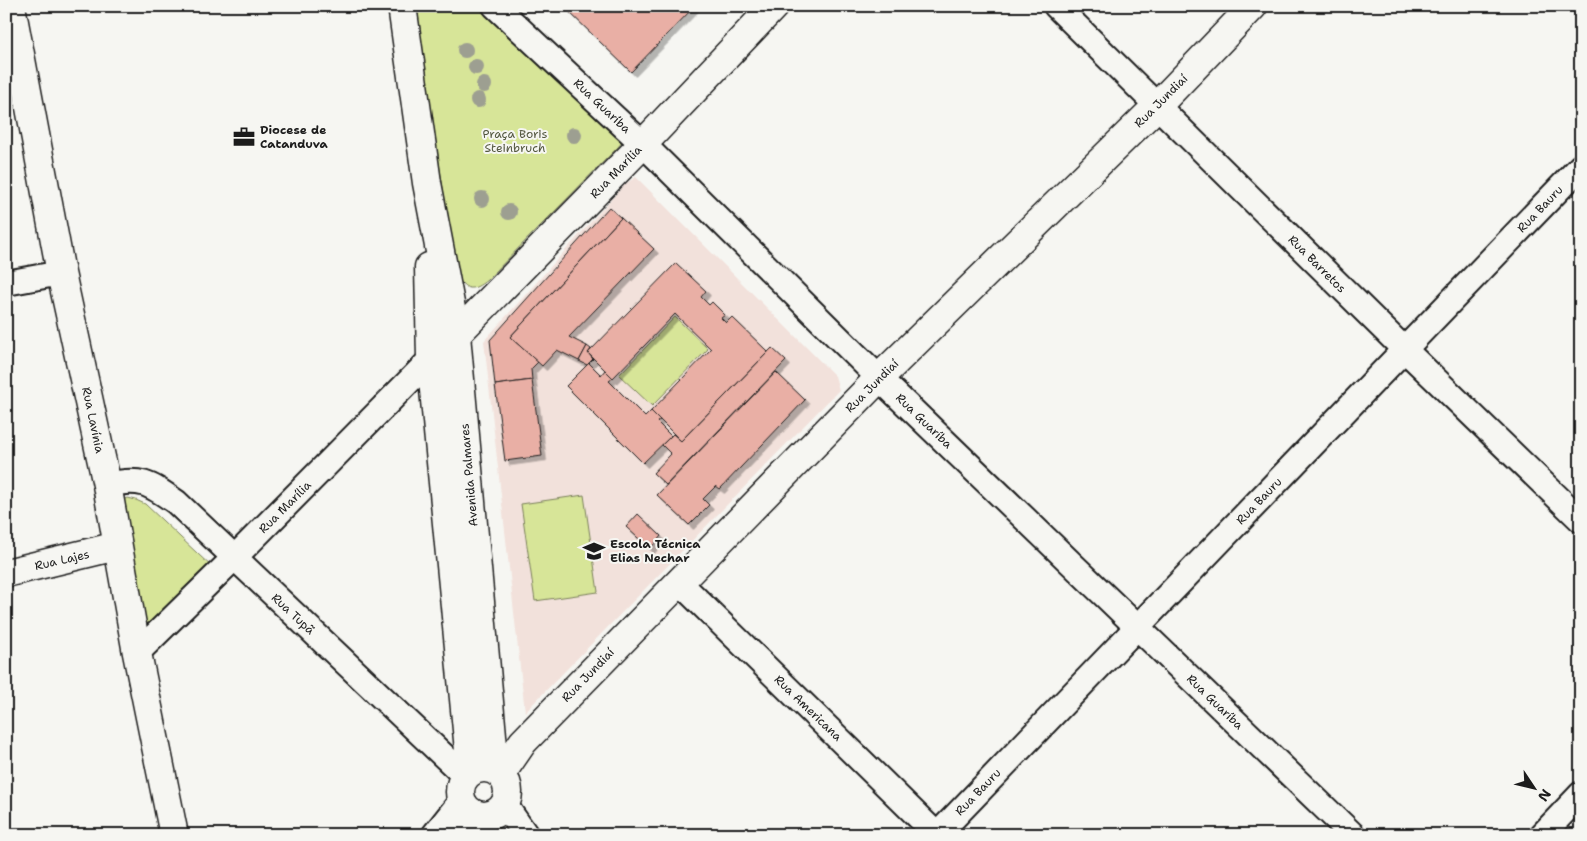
<svg xmlns="http://www.w3.org/2000/svg" width="1587" height="841" font-family="'Shantell Sans',sans-serif">
	<style>
		.built { fill: #f2e1db }
		.green { fill: #d7e598; stroke: #7a805a }
		.building { fill: #e9afa5; stroke: #1c1c1c; filter: url(#shadow) }
		.lines { fill: none; stroke-linecap: round; stroke-linejoin: round }
		.minor-casing { stroke: #1c1c1c; stroke-width: 28 }
		.tertiary-casing { stroke: #1c1c1c; stroke-width: 31 }
		.secondary-casing { stroke: #1c1c1c; stroke-width: 31 }
		.minor { stroke: #f6f6f2; stroke-width: 24 }
		.tertiary { stroke: #f6f6f2; stroke-width: 28 }
		.secondary { stroke: #f6f6f2; stroke-width: 28 }
		.tree { fill: #9d9f91 }
		.labels { text-anchor: middle; stroke-width: 4; stroke-linejoin: round; paint-order: stroke }
		.street-label { font-size: 12px; fill: #1c1c1c; stroke: #f6f6f2 }
		.poi-label { font-size: 12px; font-weight: bold; fill: #1c1c1c; stroke: #f6f6f2; text-anchor: start }
		.park-label { font-size: 12px; fill: #545841; stroke: #f6f6f2 }
	</style>
	<defs>
		<filter id="shadow"><feDropShadow dx="4.5" dy="4.5" stdDeviation="0" flood-color="#0004"/></filter>
	</defs>
	<rect width="100%" height="100%" fill="#f6f6f2"/>
	<filter id="ink" filterUnits="userSpaceOnUse"><feTurbulence type="fractalNoise" baseFrequency=".02" numOctaves="2"/><feDisplacementMap in="SourceGraphic" scale="10" xChannelSelector="R" yChannelSelector="G"/><feConvolveMatrix kernelMatrix="1 2 1 2 8 2 1 2 1" color-interpolation-filters="sRGB"/></filter>
	<g filter="url(#ink)">
		<path class="built" d="M636,177L835,376L839,390L525,712L484,341L625,184Z"/>
		<g class="green">
			<path d="M415,6H479L613,121L622,134L623,141L618,147L487,280C472,292 465,291 456,274Z"/>
			<path d="M675,317L708,349L652,406L619,375Z"/>
			<path d="M584,495L598,592L535,601L521,504Z"/>
			<path d="M128,498L136,500L145,504L215,570L140,640L118,501Z"/>
		</g>
		<g class="building">
			<path d="M563,6H695L631,72Z"/>
			<path d="M609,207L621,218L620,219L510,337L538,362L531,369L532,380L495,385L490,340Z"/>
			<path d="M621,218L654,249L569,337L587,346L579,361L557,350L542,366L510,337Z"/>
			<path d="M676,263L706,291L701,297L709,305L712,302L725,315L721,318L726,323L732,317L768,352L681,441L651,411L711,349L675,314L613,378L588,353Z"/>
			<path d="M587,346L591,349L588,353L593,359L587,365L579,361Z"/>
			<path d="M772,348L786,361L666,485L653,473L671,454L662,445L673,434L681,441Z"/>
			<path d="M589,363L601,375L605,370L613,378L609,381L645,417L651,411L660,420L657,422L671,436L643,463L566,386Z"/>
			<path d="M776,372L805,400L720,489L716,486L703,499L709,505L689,525L657,495Z"/>
			<path d="M532,380L542,456L505,461L495,385Z"/>
			<path d="M638,514L661,536L650,549L626,527Z"/>
		</g>
		<g class="lines">
			<g class="minor-casing">
				<g id="minor">
					<path d="M495,6L643,144L879,378L1353,835"/>
					<path d="M1056,6L1405,350L1581,520"/>
					<path d="M6,283L61,273"/>
					<path d="M107,485C140,477 149,483 176,502L465,776"/>
					<path d="M679,582L937,835"/>
					<path d="M137,653L234,558L431,359"/>
					<path d="M505,805L526,835"/>
					<path d="M434,835L461,801"/>
					<path d="M461,835L473,814"/>
					<path d="M937,835L1581,166"/>
					<path d="M1542,835L1581,794"/>
				</g>
			</g>
			<g class="tertiary-casing">
				<g id="tertiary">
					<path d="M456,335L643,144L774,6"/>
					<path d="M6,573L117,546"/>
					<path d="M501,774L523,742L879,378L1157,106L1253,6"/>
				</g>
			</g>
			<g class="secondary-casing">
				<g id="secondary">
					<path d="M11,6L61,273L107,485L137,653L174,835"/>
					<path d="M402,6L427,183L456,335L495,769"/>
					<path d="M429,267L431,359L471,771"/>
					<circle cx="484" cy="792" r="24"/>
				</g>
			</g>
			<use href="#minor" class="minor"/>
			<use href="#tertiary" class="tertiary"/>
			<use href="#secondary" class="secondary"/>
		</g>
		<g class="tree">
			<circle cx="465" cy="50" r="8"/>
			<circle cx="476" cy="67" r="8"/>
			<circle cx="484" cy="85" r="8"/>
			<circle cx="478" cy="100" r="8"/>
			<circle cx="574" cy="135" r="8"/>
			<circle cx="482" cy="199" r="8"/>
			<circle cx="509" cy="212" r="8"/>
		</g>
	</g>
	<defs>
		<g id="office-bare" transform="scale(1.725)"><path d="M-6-3h4V-5.5h4V-3h4V5H-6ZM-1-4.5V-3h2v-1.5ZM-6 0V1H6V0Z" fill="#1c1c1c" stroke="#f6f6f2" stroke-width="2.5" paint-order="stroke"/></g>
		<g id="university-bare" transform="scale(1.725)"><path d="M0-5L7-2L0 1L-7-2ZM-4 1L0 2.5L4 1V4Q0 6-4 4Z" fill="#1c1c1c" stroke="#f6f6f2" stroke-width="2.5" paint-order="stroke"/></g>
	</defs>
	<g fill-rule="evenodd">
		<use href="#office-bare" x="244" y="137"/>
		<use href="#university-bare" x="594" y="551"/>
	</g>
	<g class="labels">
		<g class="street-label">
			<text transform="translate(1161 101) rotate(-45)" y="4">Rua Jundiaí</text>
			<text transform="translate(602 106) rotate(43)" y="4">Rua Guaríba</text>
			<text transform="translate(616 172) rotate(-46)" y="4">Rua Marília</text>
			<text transform="translate(1540 209) rotate(-46)" y="4">Rua Bauru</text>
			<text transform="translate(1317 264) rotate(45)" y="4">Rua Barretos</text>
			<text transform="translate(872 386) rotate(-45)" y="4">Rua Jundiaí</text>
			<text transform="translate(93 420) rotate(78)" y="4">Rua Lavínia</text>
			<text transform="translate(924 421) rotate(44)" y="4">Rua Guaríba</text>
			<text transform="translate(469 475) rotate(-95)" y="4">Avenida Palmares</text>
			<text transform="translate(1259 501) rotate(-46)" y="4">Rua Bauru</text>
			<text transform="translate(285 507) rotate(-45)" y="4">Rua Marília</text>
			<text transform="translate(62 560) rotate(-13)" y="4">Rua Lajes</text>
			<text transform="translate(293 614) rotate(43)" y="4">Rua Tupã</text>
			<text transform="translate(588 675) rotate(-46)" y="4">Rua Jundiaí</text>
			<text transform="translate(1215 702) rotate(44)" y="4">Rua Guaríba</text>
			<text transform="translate(808 708) rotate(44)" y="4">Rua Americana</text>
			<text transform="translate(978 792) rotate(-46)" y="4">Rua Bauru</text>
		</g>
		<g class="poi-label">
			<text x="260" y="134">Diocese de<tspan x="260" dy="14">Catanduva</tspan></text>
			<text x="610" y="548">Escola Técnica<tspan x="610" dy="14">Elias Nechar</tspan></text>
		</g>
		<g class="park-label">
			<text x="515" y="138">Praça Boris<tspan x="515" dy="14">Steinbruch</tspan></text>
		</g>
	</g>
	<rect width="1587" height="841" fill="none" stroke="#f6f6f2" stroke-width="25"/>
	<rect x="12" y="12" width="1562" height="816" fill="none" stroke="#1c1c1c" stroke-width="2" filter="url(#ink)"/>
	<g transform="translate(1534 788) rotate(125)" stroke="#f6f6f2" stroke-width="4" paint-order="stroke">
	<path d="M0-4L9 19L0 12L-9 19Z" fill="#1c1c1c"/>
	<text y="-8" font-size="14" font-weight="bold" text-anchor="middle" fill="#1c1c1c">N</text>
	</g>
</svg>
